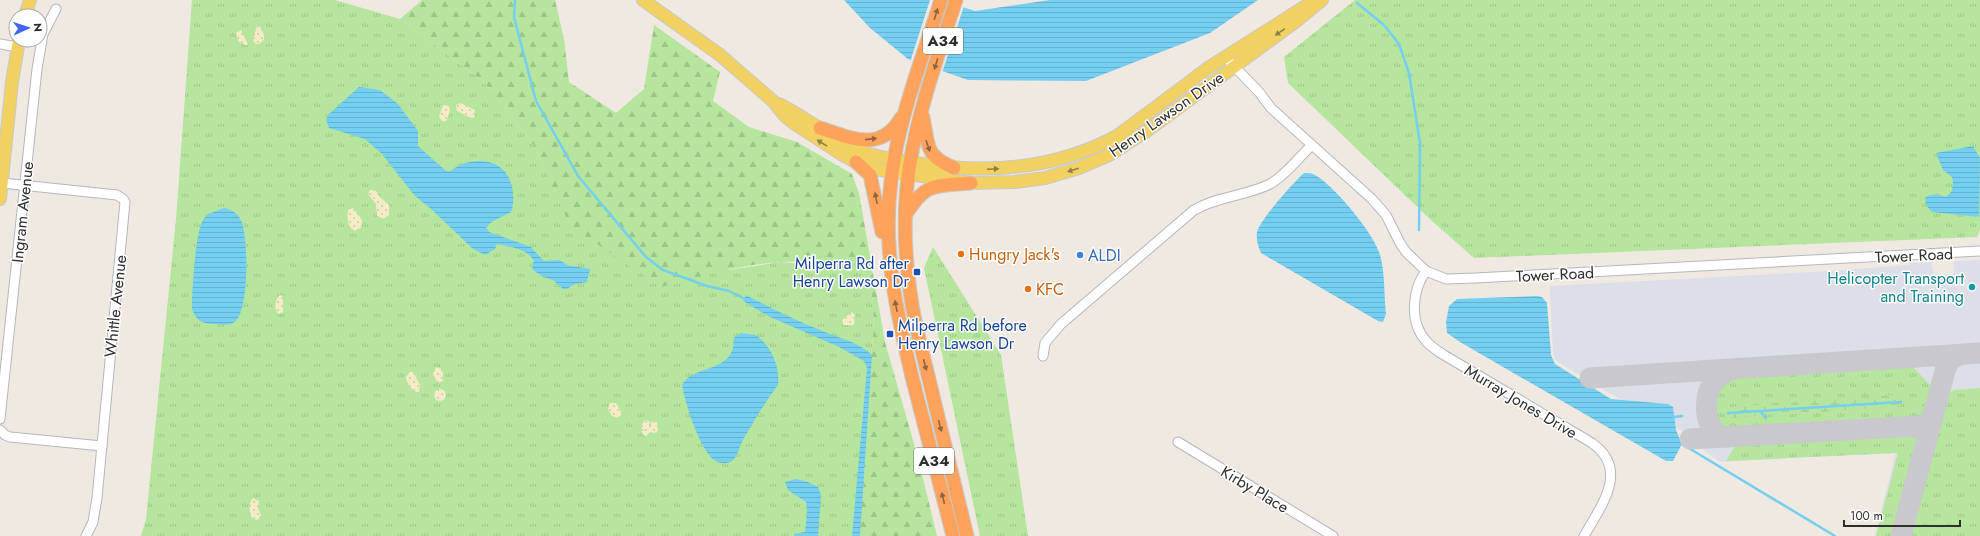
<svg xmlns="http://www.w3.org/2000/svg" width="1980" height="536" font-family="Jost,sans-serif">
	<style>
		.airport { fill: #dcdee8 }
		.grass { fill: url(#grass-tufts) }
		.forest { fill: url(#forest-firs) }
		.wetland { fill: url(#wetland-marsh) }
		.sand { fill: url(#sand-dots) }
		.water { fill: url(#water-rules) }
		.pier { fill: #efe9e1 }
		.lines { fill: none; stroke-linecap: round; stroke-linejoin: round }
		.stream { stroke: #75cff0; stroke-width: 2.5 }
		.taxiway { stroke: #c9c8cc; stroke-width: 21 }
		.minor-casing { stroke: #b4b7c1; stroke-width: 11 }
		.major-casing { stroke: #c9c9c9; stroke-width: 14 }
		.highway-casing { stroke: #c9c9c9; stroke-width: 15 }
		.minor { stroke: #fff; stroke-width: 9 }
		.major { stroke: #f2d163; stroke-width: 12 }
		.highway { stroke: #ffa35c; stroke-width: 13 }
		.oneway { fill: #8c6343 }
		.oneway2 { fill: #908048 }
		.food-dot { fill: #e8710a; stroke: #fff; stroke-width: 1.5 }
		.shop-dot { fill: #3f7fe0; stroke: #fff; stroke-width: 1.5 }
		.transit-dot { fill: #1a4fb4; stroke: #fff; stroke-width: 1.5 }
		.culture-dot { fill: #0f9aa8; stroke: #fff; stroke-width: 1.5 }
		.labels { text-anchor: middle; stroke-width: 3; stroke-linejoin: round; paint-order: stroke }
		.shield { fill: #fff; stroke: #6d6d6d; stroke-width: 1 }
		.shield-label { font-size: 15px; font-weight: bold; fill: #2e2e2e }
		.street-label { font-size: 16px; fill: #2e2e2e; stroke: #fff }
		.food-label { font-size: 16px; fill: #c56008; stroke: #fff; text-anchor: start }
		.shop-label { font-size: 16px; fill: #366cbe; stroke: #fff; text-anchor: start }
		.transit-label { font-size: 16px; fill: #164399; stroke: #fff; text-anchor: end }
		.culture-label { font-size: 16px; fill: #0d838f; stroke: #fff; text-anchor: end }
	</style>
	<defs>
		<pattern id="grass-tufts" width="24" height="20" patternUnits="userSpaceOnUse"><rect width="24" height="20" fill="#b6e59e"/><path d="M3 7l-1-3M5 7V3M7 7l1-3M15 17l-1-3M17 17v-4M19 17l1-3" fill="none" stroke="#9dc588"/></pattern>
		<pattern id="forest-firs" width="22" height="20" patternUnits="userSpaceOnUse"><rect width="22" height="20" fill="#b6e59e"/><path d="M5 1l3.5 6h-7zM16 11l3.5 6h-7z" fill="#9dc588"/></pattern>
		<pattern id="wetland-marsh" width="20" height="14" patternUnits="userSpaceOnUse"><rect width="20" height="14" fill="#b6e59e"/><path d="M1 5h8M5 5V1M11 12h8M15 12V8" fill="none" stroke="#9dc588"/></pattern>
		<pattern id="sand-dots" width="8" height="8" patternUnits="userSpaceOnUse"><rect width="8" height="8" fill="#f3ecc5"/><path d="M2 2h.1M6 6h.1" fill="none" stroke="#d1cbaa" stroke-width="1.8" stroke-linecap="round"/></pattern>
		<pattern id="water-rules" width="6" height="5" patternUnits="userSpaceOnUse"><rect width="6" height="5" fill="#75cff0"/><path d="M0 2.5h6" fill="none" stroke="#66b2ce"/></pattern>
	</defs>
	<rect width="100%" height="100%" fill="#efe9e1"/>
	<path class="airport" d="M1980,260V536H1875L1896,452L1721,462L1686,439V433L1609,393L1555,360L1553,353L1550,286L1830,271L1910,265L1911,263L1931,262L1934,274H1954V261Z"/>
	<g class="grass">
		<path d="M192,0H335L400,19L484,82L534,145L571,226L728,270L781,262L837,267L868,274C874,303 876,329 870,359L855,536H141L146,519L176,219Z"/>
		<path d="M1355,0H1980V229L1977,237L1474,258L1433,222L1288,83L1284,57Z"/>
		<path d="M933,247L1001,355L1028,536H980L924,268Z"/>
		<path d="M1910,364L1932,387L1925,414L1921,417L1894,420V422L1732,432C1726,429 1719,427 1715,423C1708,414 1711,391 1719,384C1726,378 1735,377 1743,376Z"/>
		<path d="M1980,388V536H1910L1948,393L1954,390Z"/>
		<path d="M1893,432V435L1913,434L1918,437L1893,536H1876L1898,453L1726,461L1738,441Z"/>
	</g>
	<path class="forest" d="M422,0H555L564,39L569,82L616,113L644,89L654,25L720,72L713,101L749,127L797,142L852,174L859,193L885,342L918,458L937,536H855L870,359C876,329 874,303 868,274C842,268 808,260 781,262C740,264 700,277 661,287L570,226L534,145L484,82L400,19Z"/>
	<path class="wetland" d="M1891,395L1901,398L1900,406L1779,415L1765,414L1766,418L1759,415L1734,418L1731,417L1728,413L1729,409L1737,406Z"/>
	<g class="sand">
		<path d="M257,25C262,27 265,35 264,40L259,44H256L253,41Z"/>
		<path d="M241,30L248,45H245L238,41L236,33Z"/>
		<path d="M461,103L475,110V117L471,118L457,111L456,105Z"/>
		<path d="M443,105L449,106L450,111L447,120L443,122L439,117Z"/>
		<path d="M370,190H375L380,197L389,205V215L384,219L377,216L376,204L368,194Z"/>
		<path d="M353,208L362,220V227L355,231C347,227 347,218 348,210Z"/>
		<path d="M280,295L283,296V312L279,314C273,311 275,299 280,295Z"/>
		<path d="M852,312L855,315L854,325H843L842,320Z"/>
		<path d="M436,367L441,369L443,373V381L438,383L433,374Z"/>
		<path d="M410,372H413L420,385L419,392C412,392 407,384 406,377Z"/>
		<circle cx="440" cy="395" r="6"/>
		<path d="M610,403H616L622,414L618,418L612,416L608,409Z"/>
		<path d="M645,420L650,422L649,425L650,426L652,421L657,422L658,431L655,433L650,432L646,436L642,434V431L645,430L642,429L641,426Z"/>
		<path d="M253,498L259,501L258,508L261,515L258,520L253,519C249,515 248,502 253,498Z"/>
	</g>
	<g class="water">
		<path d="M844,0H940L975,11L1050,0H1258L1210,33L1086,81L968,80L908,59L870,28Z"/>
		<path d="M359,87L380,90L398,104L418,131V146L446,171H451C463,160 488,157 501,168C513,177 516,199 511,212L493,221L486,227L489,232L531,247L544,261L560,260L567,265L590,269L587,282L575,284L567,289H563L553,280L543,277L533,270L532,266L534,261C528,249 510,247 497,244L495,249L485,255L472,248L430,208L415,196L382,154L365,139L329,128L326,120L328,115Z"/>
		<path d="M1973,146L1980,158L1979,217L1932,212L1926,205L1925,198C1931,193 1939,194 1946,197L1952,191L1953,181L1952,177L1943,170L1936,153Z"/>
		<path d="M1304,173C1308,173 1311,173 1315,175C1334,185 1375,235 1380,255C1385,271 1384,297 1386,314L1383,322L1378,321L1261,253C1258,246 1256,240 1257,232C1260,220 1293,183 1304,173Z"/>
		<path d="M224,208C233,210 239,214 242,223C248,239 250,315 233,323C227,326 219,324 212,324C200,323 196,320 192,309C192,291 195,234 203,220C207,213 217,211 224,208Z"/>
		<path d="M746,295C771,308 798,322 825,332C842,339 858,342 872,355L860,536H852L867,368L864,361L839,347L768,316L743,301Z"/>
		<path d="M1537,296L1542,297L1547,303L1551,355L1555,364L1611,399L1668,404L1673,407L1676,430L1682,444L1673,461H1666L1460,342L1447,333L1446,322L1449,306L1457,299Z"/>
		<path d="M741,333C746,334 753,334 757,336C772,347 780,367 778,385C765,402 754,421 743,440C740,446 738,454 734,459C731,463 727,463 723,463C703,465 685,402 682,385C693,366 723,372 732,351C734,347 733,342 734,338Z"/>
		<path d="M796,479L808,482L818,487L821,495L818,536H794V534L805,532L807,512L806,502L788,490L785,482Z"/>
	</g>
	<path class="pier" d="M930,0H946L964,6L942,73L910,62Z"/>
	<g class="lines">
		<g class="stream">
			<path d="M515,0L514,17L536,101L578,176L646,257L663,270L707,286L729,291L747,300"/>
			<path d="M1357,3L1384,25L1399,44L1409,73L1420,143L1419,230"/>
			<path d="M1760,411L1766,418"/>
			<path d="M1728,413L1901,402"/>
			<path d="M1674,417L1682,416"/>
			<path d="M1682,444L1835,536"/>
		</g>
		<g class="taxiway">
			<path d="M1590,378L1980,353"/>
			<path d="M1725,437C1704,433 1702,398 1713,383C1718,376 1725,372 1734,369"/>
			<path d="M1690,439L1918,426L1926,424L1932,419"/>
			<path d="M1901,536L1946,367L1951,359L1959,355"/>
		</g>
		<g class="minor-casing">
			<g id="minor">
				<path d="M0,44L17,47"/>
				<path d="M1230,62L1259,92L1271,108L1372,199L1386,215L1400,243L1406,252L1426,271L1446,279L1476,278L1980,251"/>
				<path d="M2,183L117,195L123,199L125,202L97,498L93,522L86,536"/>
				<path d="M1426,271C1412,290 1409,322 1426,341C1431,347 1438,351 1444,355L1592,443C1630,470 1601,506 1584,536"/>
				<path d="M1043,356L1045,343L1061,324L1194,210C1218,196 1246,196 1270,184C1286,175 1298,158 1311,146"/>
				<path d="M0,419L37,69L43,34L56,9"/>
				<path d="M0,430L5,435L10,437L102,446"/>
				<path d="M1178,442L1333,536"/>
			</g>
		</g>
		<g class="major-casing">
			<g id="major">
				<path d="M643,0L720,55L773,101L784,115L795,124L841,154L856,162L881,170L971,183L1015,182L1045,178L1079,168L1109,155L1148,130L1295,22L1322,0"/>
				<path d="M25,16L30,0"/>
				<path d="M779,104C808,119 835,141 866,153C884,159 904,161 923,164C990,174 1056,169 1117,136L1208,68L1309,4"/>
				<path d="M0,199L12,82L19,40"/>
			</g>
		</g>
		<g class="highway-casing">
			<g id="highway">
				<path d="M941,0C922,59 898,119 891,181C882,250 897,314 913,381C926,433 940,484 953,536"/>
				<path d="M956,0C939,53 919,108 910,163C901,218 905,272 916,326L967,536"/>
				<path d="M923,117C929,146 924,155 954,168"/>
				<path d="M820,128C851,138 881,153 901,118"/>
				<path d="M856,162L870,175L882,232"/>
				<path d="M906,214C926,182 935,186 971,183"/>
			</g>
		</g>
		<use href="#minor" class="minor"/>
		<use href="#major" class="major"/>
		<use href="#highway" class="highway"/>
	</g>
	<defs><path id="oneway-solid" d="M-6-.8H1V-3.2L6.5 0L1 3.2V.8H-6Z"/></defs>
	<g class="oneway">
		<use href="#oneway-solid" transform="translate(936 14) rotate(-73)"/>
		<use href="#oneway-solid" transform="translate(936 64) rotate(107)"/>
		<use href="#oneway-solid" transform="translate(871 139) rotate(-6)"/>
		<use href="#oneway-solid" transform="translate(928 146) rotate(71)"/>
		<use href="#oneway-solid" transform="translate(876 198) rotate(-101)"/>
		<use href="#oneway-solid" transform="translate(896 306) rotate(-100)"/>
		<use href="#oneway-solid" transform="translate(925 365) rotate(76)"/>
		<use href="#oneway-solid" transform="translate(940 426) rotate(76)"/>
		<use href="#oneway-solid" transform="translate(943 498) rotate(-104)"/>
	</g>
	<g class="oneway2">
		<use href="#oneway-solid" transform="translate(1280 32) rotate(145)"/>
		<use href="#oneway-solid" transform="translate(822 143) rotate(-148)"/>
		<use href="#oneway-solid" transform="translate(993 169) rotate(-2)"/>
		<use href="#oneway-solid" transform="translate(1073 170) rotate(162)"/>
	</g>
	<g class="food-dot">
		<circle cx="961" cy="254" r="4"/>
		<circle cx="1028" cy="289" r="4"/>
	</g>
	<circle class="shop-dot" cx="1080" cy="255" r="4"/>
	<g class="transit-dot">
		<rect x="913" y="268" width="8" height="8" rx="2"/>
		<rect x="886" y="330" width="8" height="8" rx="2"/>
	</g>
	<circle class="culture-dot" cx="1972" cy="287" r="4"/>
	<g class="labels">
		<g class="shield">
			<rect x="923" y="28" width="40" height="26" rx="3"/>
			<rect x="914" y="448" width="40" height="26" rx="3"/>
		</g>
		<g class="shield-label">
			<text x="943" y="46">A34</text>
			<text x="934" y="466">A34</text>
		</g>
		<g class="street-label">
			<text transform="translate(1166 114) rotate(-35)" y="6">Henry Lawson Drive</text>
			<text transform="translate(22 212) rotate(-84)" y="6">Ingram Avenue</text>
			<text transform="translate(1914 255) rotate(-3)" y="6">Tower Road</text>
			<text transform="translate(1555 274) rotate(-3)" y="6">Tower Road</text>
			<text transform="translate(115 306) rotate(-84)" y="6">Whittle Avenue</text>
			<text transform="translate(1521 401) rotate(31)" y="6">Murray Jones Drive</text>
			<text transform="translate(1255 489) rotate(31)" y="6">Kirby Place</text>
		</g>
		<g class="food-label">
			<text x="969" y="260">Hungry Jack's</text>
			<text x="1036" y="295">KFC</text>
		</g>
		<g class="shop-label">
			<text x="1088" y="261">ALDI</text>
		</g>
		<g class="transit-label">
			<text x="909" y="269">Milperra Rd after<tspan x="909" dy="18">Henry Lawson Dr</tspan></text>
			<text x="898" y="331" text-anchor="start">Milperra Rd before<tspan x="898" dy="18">Henry Lawson Dr</tspan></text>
		</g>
		<g class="culture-label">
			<text x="1964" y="284">Helicopter Transport<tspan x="1964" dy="18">and Training</tspan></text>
		</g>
	</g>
	<g transform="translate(28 28) rotate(87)"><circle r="19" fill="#ffffff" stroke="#ababab"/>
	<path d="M0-3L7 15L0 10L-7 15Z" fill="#4264fb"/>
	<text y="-6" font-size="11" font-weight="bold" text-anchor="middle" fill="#2e2e2e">N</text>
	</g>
	<path d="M1844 520v6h116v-6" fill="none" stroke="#2e2e2e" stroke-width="2"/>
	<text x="1850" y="520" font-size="12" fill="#2e2e2e" stroke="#ffffff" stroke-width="3" paint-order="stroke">100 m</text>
</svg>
